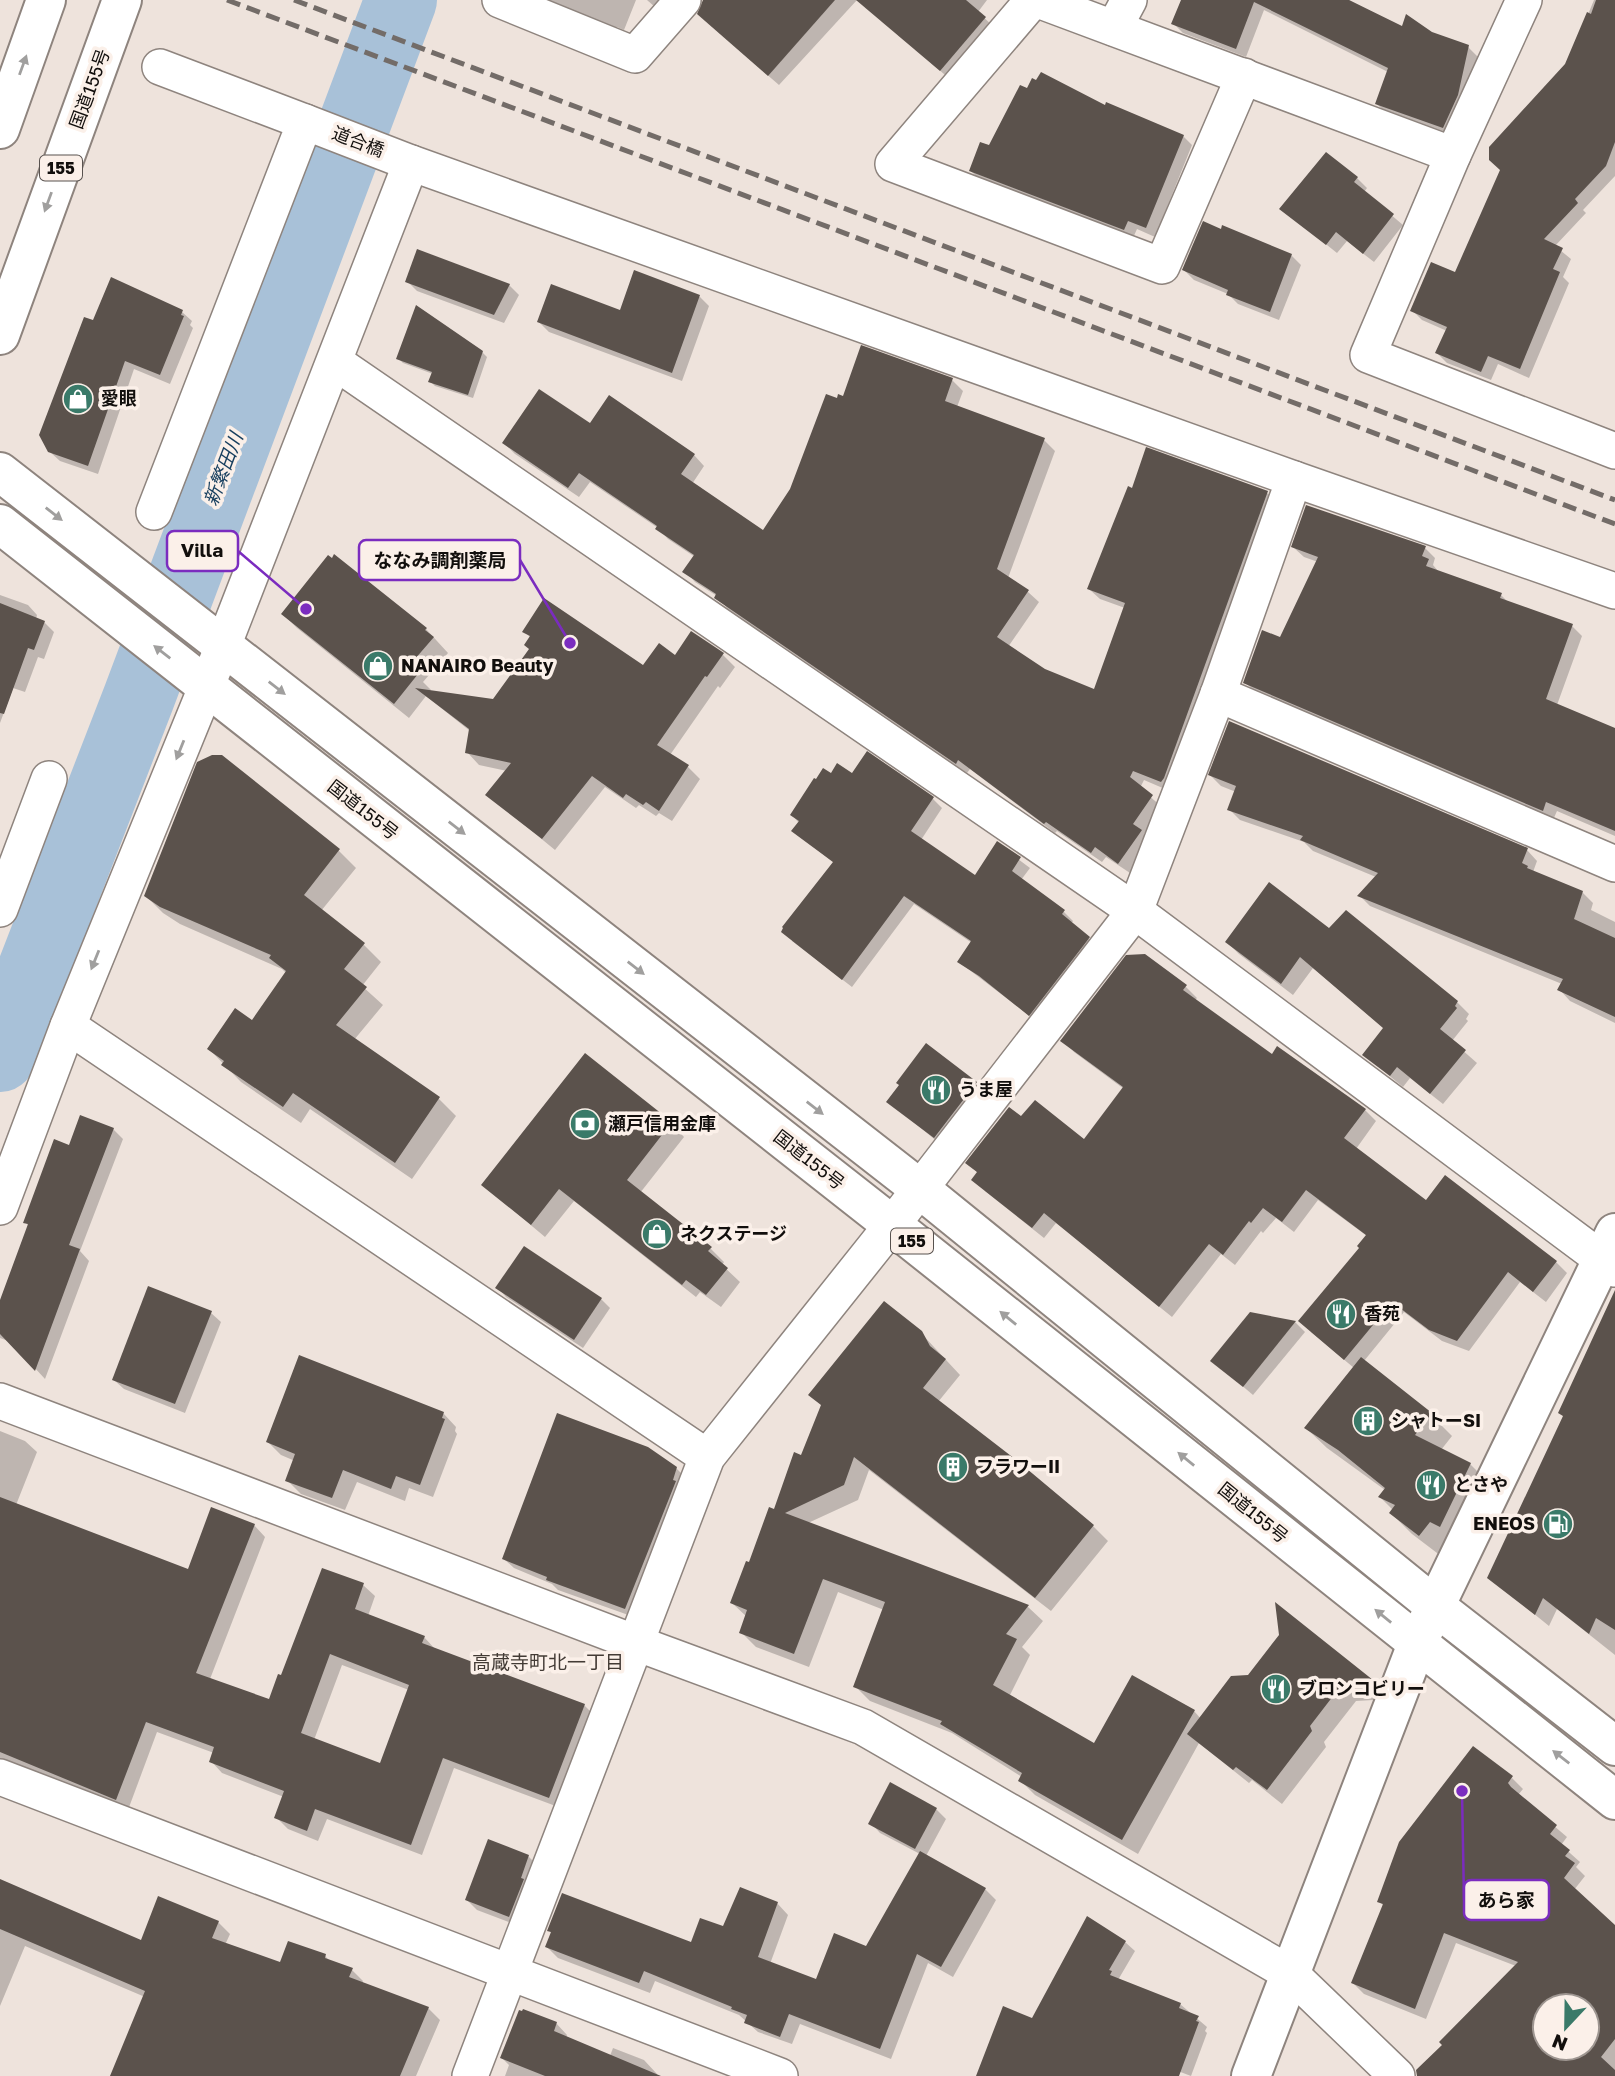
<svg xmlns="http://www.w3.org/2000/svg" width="1615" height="2076" font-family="'Golos Text','Noto Sans JP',sans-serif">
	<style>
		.shadow { fill: #0003; fill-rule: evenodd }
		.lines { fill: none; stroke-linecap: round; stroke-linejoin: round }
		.river { stroke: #a8c1d8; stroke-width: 72 }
		.building { fill: #5b524c; fill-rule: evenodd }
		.minor-casing { stroke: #8e847e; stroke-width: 38 }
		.tertiary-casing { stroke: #8e847e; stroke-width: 42 }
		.trunk-casing { stroke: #8e847e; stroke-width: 42 }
		.minor { stroke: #fff; stroke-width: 35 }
		.tertiary { stroke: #fff; stroke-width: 38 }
		.trunk { stroke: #fff; stroke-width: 38 }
		.rail { stroke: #736c68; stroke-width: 5; stroke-dasharray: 14 7; stroke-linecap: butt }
		.oneway { fill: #a09f9e }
		.labels { text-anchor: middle; stroke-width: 7; stroke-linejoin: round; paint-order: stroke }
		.shield { fill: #fbf0e9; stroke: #58524f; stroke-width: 2 }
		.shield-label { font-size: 16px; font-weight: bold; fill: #120f0d }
		.street-label { font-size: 18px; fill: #120f0d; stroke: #fbf0e9 }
		.poi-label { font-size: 18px; font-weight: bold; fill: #120f0d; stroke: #fbf0e9; text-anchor: start }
		.water-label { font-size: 19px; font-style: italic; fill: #163e5e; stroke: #fbf0e9 }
		.neighbourhood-label { font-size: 19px; fill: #433b35; stroke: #fbf0e9 }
		.leader { fill: none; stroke: #7b2cbf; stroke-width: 2.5 }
		.callout-dot { fill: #7b2cbf; stroke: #fbf0e9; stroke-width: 2.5 }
		.callout { fill: #fbf0e9; stroke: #7b2cbf; stroke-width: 2.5 }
		.callout-label { font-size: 19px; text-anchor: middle; font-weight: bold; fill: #120f0d }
	</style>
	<rect width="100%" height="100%" fill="#eee3dc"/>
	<g class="shadow">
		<path d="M542,0H636L624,30L617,27L616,30Z"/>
		<path d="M647,0H677L663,14Z"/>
		<path d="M704,0H987L978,12L995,28L951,80L857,0L779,85L709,24Z"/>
		<path d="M1182,0H1349L1403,28L1432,34L1468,47L1478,57L1467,106L1453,137L1387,114L1377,104L1388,72L1264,10L1246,57L1183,33L1173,23Z"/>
		<path d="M1594,0H1615V176L1583,210L1586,213L1555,246L1571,259L1563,277L1569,283L1529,378L1498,364L1491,380L1447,363L1437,353L1447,331L1422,320L1412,310L1456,275L1567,65Z"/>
		<path d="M1027,91L1106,107L1183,136L1192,145L1155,237L1137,229L1133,238L980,180L971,171L990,148Z"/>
		<path d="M1357,178L1367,188L1364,192L1403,225L1374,262L1347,241L1337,253L1282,209Z"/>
		<path d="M1222,231L1291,255L1301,265L1279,320L1238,304L1228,294L1194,280L1184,270Z"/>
		<path d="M635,273L700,297L709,306L682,381L549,332L539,322L621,312Z"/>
		<path d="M407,281L509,285L519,295L504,323L417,291Z"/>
		<path d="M182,312L192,321L190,325L193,328L170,384L134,369L98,474L60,461L49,451L94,323Z"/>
		<path d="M862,348L952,380L963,391L957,407L1044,440L1055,451L1008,578L1028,592L1039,602L1008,647L1045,671L1095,691L1125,608L1100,599L1089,589L1133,490L1147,449L1267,493L1278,503L1172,792L1144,780L1140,788L1162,807L1144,834L1151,841L1130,873L1106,857L1102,862L1057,831L1055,833L970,769L967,773L727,608L717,596L695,582L685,571L695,557L668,539L658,528L590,482L579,497L515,454L504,443L590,425L694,455L704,466L692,484L763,533L791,490L838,400L844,398Z"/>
		<path d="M482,352L487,357L473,398L435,386L430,381L433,374L403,363L398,358Z"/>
		<path d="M1293,547L1425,548L1435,558L1433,565L1438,571L1501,595L1510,604L1572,626L1582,636L1557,705L1615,729V836L1557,811L1553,820L1256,693L1245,682L1281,640L1318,562L1304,557Z"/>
		<path d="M0,595L28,605L37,615L36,619L44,622L54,632L44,659L38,657L25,692L13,688L0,723Z"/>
		<path d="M283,614L426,629L448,653L423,682L431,690L430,691L493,700L530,649L531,638L524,631L644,668L676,657L723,655L735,667L720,688L718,686L670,755L688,767L700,779L672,821L659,813L656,816L639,805L636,808L605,787L555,850L488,795L507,771L479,765L467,752L470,731L426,696L409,718L297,628Z"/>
		<path d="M222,757L339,851L356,868L321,911L364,945L381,962L362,986L383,1005L354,1040L439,1099L456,1116L412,1179L310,1109L301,1123L241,1082L209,1049L253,1022L286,973L282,969L180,924L163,913L146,896Z"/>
		<path d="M831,775L852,776L933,799L942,808L921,840L975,877L997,843L1030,868L1021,880L1064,912L1073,921L1071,924L1098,947L1039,1023L959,962L972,943L914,904L852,987L792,941L834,863L794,831L799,823L792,815Z"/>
		<path d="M1210,775L1527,850L1537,861L1533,872L1582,892L1593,903L1591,910L1615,922V1023L1570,1001L1560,990L1562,984L1370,906L1360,896L1376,877L1313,851L1304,842L1240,820L1229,809L1236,792L1221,786Z"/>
		<path d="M1330,931L1457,1002L1469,1014L1466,1019L1468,1021L1452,1041L1477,1063L1443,1104L1410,1078L1403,1087L1364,1055L1385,1029L1313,968L1293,995L1239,954L1227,942Z"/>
		<path d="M1185,986L1197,998L1195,1000L1272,1056L1365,1110L1376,1121L1356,1149L1426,1203L1556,1262L1567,1273L1546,1302L1520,1282L1469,1351L1442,1341L1404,1312L1364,1361L1431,1415L1452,1436L1441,1450L1470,1464L1491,1485L1441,1556L1412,1534L1391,1513L1393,1510L1380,1497L1385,1490L1327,1448L1306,1428L1354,1368L1311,1332L1367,1236L1318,1200L1294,1232L1276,1218L1263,1233L1261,1231L1235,1265L1221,1254L1172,1317L1056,1223L1044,1238L985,1191L978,1173L968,1163L1022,1119L1084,1141L1124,1089L1074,1052L1063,1040Z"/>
		<path d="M926,1045L986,1093L944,1147L889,1102Z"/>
		<path d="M585,1056L671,1123L684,1137L640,1193L711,1249L724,1262L722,1265L740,1282L721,1307L700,1292L696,1297L574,1201L545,1237L483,1185Z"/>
		<path d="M113,1129L123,1139L80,1251L89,1261L45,1379L11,1342L0,1338V1305L29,1226L25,1222L70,1147Z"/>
		<path d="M525,1248L601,1299L610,1308L583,1348L506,1297L498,1288Z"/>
		<path d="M211,1313L221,1322L185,1413L124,1389L114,1380Z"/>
		<path d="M1251,1314L1295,1322L1305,1332L1253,1395L1213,1361Z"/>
		<path d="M1615,1315V1655L1557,1609L1549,1626L1490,1578Z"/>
		<path d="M921,1333L960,1375L938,1402L1093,1526L1108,1541L1051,1611L869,1470L858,1500L808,1523L1028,1607L1043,1621L1022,1647L1030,1655L1009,1697L1094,1745L1194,1711L1201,1719L1249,1677L1281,1636L1277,1606L1377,1685L1390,1699L1356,1701L1324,1742L1326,1747L1282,1804L1252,1780L1249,1783L1199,1743L1138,1854L1035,1795L1020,1780L1022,1777L952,1733L870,1701L855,1686L884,1610L838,1592L809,1667L756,1647L741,1632L747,1617L732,1603L801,1457Z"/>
		<path d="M443,1413L456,1427L455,1431L457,1434L433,1497L409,1488L405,1501L357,1482L345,1510L301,1494L287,1480L295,1461L281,1455L268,1442Z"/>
		<path d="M0,1431L25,1441L37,1452L16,1505L189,1572L254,1525L265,1537L210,1679L270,1701L282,1677L323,1570L363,1585L375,1596L368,1616L424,1637L435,1649L584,1705L596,1717L561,1808L454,1768L422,1855L327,1819L318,1841L288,1829L276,1817L284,1797L222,1773L211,1761L214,1753L157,1732L128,1810L0,1759ZM342,1665L409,1690L381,1765L314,1740Z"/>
		<path d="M676,1468L686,1478L634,1617L558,1590L552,1584L514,1568L504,1559Z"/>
		<path d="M1512,1778L1523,1789L1518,1795L1567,1837L1561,1845L1580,1862L1576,1867L1585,1876L1574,1890L1615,1928V2076H1466L1516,1966L1456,1943L1426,2019L1364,1994L1353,1983L1384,1906L1379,1901ZM1545,2006H1587V2048H1545Z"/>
		<path d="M936,1809L946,1819L926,1856L985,1889L996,1900L953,1977L928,1963L891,2059L800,2024L792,2044L758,2032L739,2015L655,1981L650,1993L558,1958L547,1947L552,1934L549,1930L692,1944L777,1903L788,1915L770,1964L817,1982L867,1948L920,1854L880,1833L871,1823Z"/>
		<path d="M528,1856L538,1866L519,1926L477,1910L467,1900Z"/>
		<path d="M0,1881L142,1942L218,1922L230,1934L225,1945L281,1965L325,1956L331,1962L352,1970L363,1981L362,1984L428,2008L440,2020L416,2076H112L145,1997L25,1946L0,2006Z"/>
		<path d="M1125,1942L1135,1951L1118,1980L1180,2004L1207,2027L1205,2031L1207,2033L1191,2076L1104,2043L1091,2076H978L1033,2020Z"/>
		<path d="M556,2023L567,2035L566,2038L610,2056L613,2048L644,2060L657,2074L656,2076H505L509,2065L502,2058Z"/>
	</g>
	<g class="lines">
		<path class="river" d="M0,1056L139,697L401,0"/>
	</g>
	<g class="building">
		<path d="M703,0H835L768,76L697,14Z"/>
		<path d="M856,0H966L986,17L940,71Z"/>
		<path d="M1181,0H1349L1402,26L1406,14L1432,32L1469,45L1458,95L1443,128L1375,104L1388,68L1254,2L1236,49L1171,24Z"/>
		<path d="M1596,0H1615V142L1606,166L1575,199L1578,203L1544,239L1563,248L1553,269L1560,272L1520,369L1488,356L1481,372L1435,353L1447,327L1410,311L1431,262L1455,272L1500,170L1489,160V147L1565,64L1587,12L1591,14Z"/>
		<path d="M1041,72L1105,105L1106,102L1184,135L1146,228L1128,221L1124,230L969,171L980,142L989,145L1020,85L1027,88L1032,78L1036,80Z"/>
		<path d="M1326,152L1358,177L1354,182L1394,214L1363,254L1336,232L1326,245L1279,209Z"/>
		<path d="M1203,221L1221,229L1222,225L1292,254L1270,312L1226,295L1228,290L1182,270Z"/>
		<path d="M417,249L510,284L494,315L405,282Z"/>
		<path d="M634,270L700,295L672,373L537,322L551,284L620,310Z"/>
		<path d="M111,277L183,310L181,315L184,316L160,375L125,361L88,466L48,452L39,435L84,317L93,320Z"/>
		<path d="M416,305L483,351L468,395L428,382L432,372L396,359Z"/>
		<path d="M861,345L953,378L945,401L1045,438L997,569L1029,590L997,637L1045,669L1094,689L1125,603L1087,589L1128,486L1132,488L1146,447L1268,491L1164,778L1161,782L1133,771L1130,777L1153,795L1133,824L1142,830L1118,864L1095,847L1091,853L1046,822L1044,824L958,760L956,764L714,598L716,594L682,572L694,555L655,529L657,526L579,473L568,488L502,443L539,389L590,423L609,395L695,454L681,474L763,530L790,489L826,394L837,398L838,394L843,396Z"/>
		<path d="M1306,505L1426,546L1422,556L1429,559L1426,566L1502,593L1500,598L1573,624L1546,699L1615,728V831L1546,802L1543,811L1243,683L1262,630L1280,637L1318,557L1291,547Z"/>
		<path d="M334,554L427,628L425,630L434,637L408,667L418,674L394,704L281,614L328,555L332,558Z"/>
		<path d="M544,598L643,665L659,643L675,655L691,631L724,653L707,677L705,676L657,745L689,765L659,811L646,802L643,805L626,794L623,798L592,776L542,839L485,795L511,763L465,753L469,729L415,688L493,699L529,649L524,645L530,636L522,632Z"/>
		<path d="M0,603L45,621L34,650L28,648L4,714L0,713Z"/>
		<path d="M1229,721L1528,848L1522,863L1528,866L1527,868L1583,891L1574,919L1615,938V1017L1557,990L1563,979L1357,896L1378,873L1300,840L1303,836L1227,810L1236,786L1208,775Z"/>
		<path d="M867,751L934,797L911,831L975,875L997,841L1021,857L1012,871L1065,910L1062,914L1090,937L1029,1016L979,976L957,962L971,941L904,896L842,980L781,932L783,928L782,927L833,862L791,831L799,821L790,815L814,778L816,779L823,768L831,773L837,763L852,773Z"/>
		<path d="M212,755H222L340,849L304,895L365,943L344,969L367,987L336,1025L440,1097L395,1163L293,1093L283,1107L221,1065L224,1061L207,1049L235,1008L252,1020L286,971L269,958L271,955L160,907L144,896L197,762Z"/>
		<path d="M1269,882L1329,928L1346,910L1458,1001L1455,1006L1457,1008L1440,1029L1466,1050L1430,1094L1397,1067L1390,1076L1362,1055L1383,1028L1300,957L1281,984L1225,942Z"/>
		<path d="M1145,954L1187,985L1183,990L1272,1054L1277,1046L1366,1109L1344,1138L1426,1200L1445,1175L1557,1261L1533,1292L1508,1272L1457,1341L1429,1330L1392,1302L1344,1360L1298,1321L1359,1248L1357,1246L1366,1235L1306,1190L1282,1222L1263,1208L1251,1223L1249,1221L1223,1255L1209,1244L1159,1307L1044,1213L1032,1228L971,1180L977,1172L965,1163L1009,1107L1021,1116L1035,1100L1084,1139L1123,1087L1060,1041L1126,955Z"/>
		<path d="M926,1043L977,1082L934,1138L886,1102L899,1085L896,1083Z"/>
		<path d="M585,1053L672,1122L627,1180L712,1247L708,1251L728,1268L706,1295L686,1280L682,1285L559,1189L531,1225L481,1185Z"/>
		<path d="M80,1115L114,1128L69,1245L80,1249L35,1371L0,1334V1300L28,1224L23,1223L54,1139L69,1145Z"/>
		<path d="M524,1246L602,1298L574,1340L495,1288Z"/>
		<path d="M148,1286L212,1311L175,1404L112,1380Z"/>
		<path d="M1615,1290V1630L1596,1618L1589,1634L1543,1598L1535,1615L1487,1578L1563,1416L1558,1413Z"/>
		<path d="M884,1301L922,1331L930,1346L946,1359L923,1388L1015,1459L1094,1525L1035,1598L854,1457L844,1485L785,1513L1029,1605L1006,1634L1017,1639L993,1685L1094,1743L1132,1675L1195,1710L1122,1840L1018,1781L1022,1773L940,1724L942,1721L853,1687L885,1602L823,1579L794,1654L739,1633L747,1610L730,1603L746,1561L749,1562L769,1507L774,1509L794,1452L801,1455L821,1405L808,1395Z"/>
		<path d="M1250,1312L1296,1321L1243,1387L1210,1361Z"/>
		<path d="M299,1355L444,1412L442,1418L445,1419L420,1485L396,1476L391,1489L343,1470L332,1498L285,1481L295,1454L266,1442Z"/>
		<path d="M1361,1357L1432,1413L1415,1435L1471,1463L1440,1527L1430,1522L1419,1536L1389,1513L1395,1505L1378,1497L1385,1488L1338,1450L1304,1428Z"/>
		<path d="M557,1413L648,1447L677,1467L673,1480L676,1481L625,1609L546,1580L547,1577L502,1559Z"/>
		<path d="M0,1497L188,1569L211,1507L255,1524L196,1673L269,1699L278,1674L281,1675L322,1568L364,1583L355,1609L425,1636L422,1643L585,1704L549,1798L443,1758L411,1845L315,1809L307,1831L274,1818L284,1791L209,1762L214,1747L146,1722L116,1800L0,1752ZM330,1654L409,1685L380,1763L301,1733Z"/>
		<path d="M1275,1602L1378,1684L1340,1687L1310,1726L1312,1731L1267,1790L1236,1767L1233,1770L1187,1734L1231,1676L1248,1675L1279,1635Z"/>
		<path d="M1473,1746L1513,1776L1508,1783L1511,1787L1557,1825L1550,1834L1570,1850L1565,1856L1575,1863L1564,1878L1615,1925V2039L1601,2057L1615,2070V2076H1417L1416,2070L1442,2045L1439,2042L1518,1962L1444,1933L1415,2009L1351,1983L1383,1904L1377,1902L1399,1842ZM1545,2006H1587V2048H1545Z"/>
		<path d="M890,1782L937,1808L915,1849L868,1824Z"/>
		<path d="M488,1839L529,1855L521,1878L524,1879L509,1917L465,1900Z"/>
		<path d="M920,1851L986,1888L941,1967L917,1954L880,2049L789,2014L780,2037L744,2023L747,2015L731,2009L732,2007L644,1971L639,1983L545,1947L551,1932L547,1931L562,1893L691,1942L700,1918L723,1926L740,1887L778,1902L758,1957L816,1979L834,1933L866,1946Z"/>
		<path d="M0,1879L141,1940L158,1896L219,1921L212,1938L280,1962L288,1941L326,1954L325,1958L353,1968L349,1977L429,2007L400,2076H110L145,1991L0,1929Z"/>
		<path d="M1087,1916L1126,1941L1109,1970L1112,1971L1110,1975L1181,2003L1179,2008L1199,2016L1196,2021L1199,2022L1179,2076H976L1003,2006L1032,2018Z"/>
		<path d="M523,2009L557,2022L554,2031L661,2076H545L500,2058L519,2010L522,2011Z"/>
	</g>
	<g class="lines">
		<g class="minor-casing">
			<g id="minor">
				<path d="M500,0L635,55L683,0"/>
				<path d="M1033,0L893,164L1162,266L1244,76"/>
				<path d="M1038,0L1453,155"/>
				<path d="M1524,0L1453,155L1368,355L1615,451"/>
				<path d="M1114,28L1129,0"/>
				<path d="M305,122L411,163"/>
				<path d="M335,362L1135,911L1615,1269"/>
				<path d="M154,512L305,122L160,67"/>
				<path d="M1218,694L1615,864"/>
				<path d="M0,909L49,779"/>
				<path d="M68,1026L707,1457"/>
				<path d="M0,1207L68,1026L223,646L411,163L1294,479L1615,591"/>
				<path d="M0,1401L636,1643L863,1727L1291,1974L1397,2076"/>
				<path d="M0,1777L780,2076"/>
				<path d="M470,2076L707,1457L892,1225L1135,911L1218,694L1294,479"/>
			</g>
		</g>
		<g class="tertiary-casing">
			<path id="tertiary" d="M1251,2076L1417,1644L1615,1233"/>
		</g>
		<g class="trunk-casing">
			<g id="trunk">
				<path d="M0,129L46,0"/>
				<path d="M0,335L122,0"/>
				<path d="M0,472L920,1189L1435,1606L1615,1746"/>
				<path d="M0,524L892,1225L1615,1800"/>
			</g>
		</g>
		<use href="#minor" class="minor"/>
		<use href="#tertiary" class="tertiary"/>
		<use href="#trunk" class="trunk"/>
		<g class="rail">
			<path d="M227,0L1615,524"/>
			<path d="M294,0L1615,500"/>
		</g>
	</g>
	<defs><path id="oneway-solid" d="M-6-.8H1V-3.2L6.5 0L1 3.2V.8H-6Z" transform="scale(1.75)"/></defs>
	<g class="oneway">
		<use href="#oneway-solid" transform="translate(23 65) rotate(-70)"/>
		<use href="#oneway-solid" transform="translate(48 202) rotate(110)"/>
		<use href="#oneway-solid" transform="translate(54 514) rotate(38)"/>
		<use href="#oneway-solid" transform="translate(162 652) rotate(-142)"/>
		<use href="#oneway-solid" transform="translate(277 688) rotate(38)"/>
		<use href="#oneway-solid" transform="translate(180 750) rotate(112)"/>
		<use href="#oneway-solid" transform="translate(457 828) rotate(38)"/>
		<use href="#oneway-solid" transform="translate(95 960) rotate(112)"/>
		<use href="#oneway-solid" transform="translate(636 968) rotate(38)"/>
		<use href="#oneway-solid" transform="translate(815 1108) rotate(38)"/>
		<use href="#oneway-solid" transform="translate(1008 1318) rotate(-141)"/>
		<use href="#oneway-solid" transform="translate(1186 1459) rotate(-141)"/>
		<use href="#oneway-solid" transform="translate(1383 1616) rotate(-141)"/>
		<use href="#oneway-solid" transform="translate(1561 1757) rotate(-142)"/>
	</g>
	<defs>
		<g id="shop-disc" transform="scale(1.575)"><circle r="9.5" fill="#3a7a69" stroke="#fbf0e9"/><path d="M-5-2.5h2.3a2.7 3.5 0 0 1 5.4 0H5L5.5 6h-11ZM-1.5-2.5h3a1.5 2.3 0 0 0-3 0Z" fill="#fff"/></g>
		<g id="restaurant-disc" transform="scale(1.575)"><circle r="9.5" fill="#3a7a69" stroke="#fbf0e9"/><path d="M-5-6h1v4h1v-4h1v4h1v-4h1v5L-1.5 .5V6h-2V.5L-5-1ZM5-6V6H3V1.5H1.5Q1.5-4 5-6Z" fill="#fff"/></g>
		<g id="bank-disc" transform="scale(1.575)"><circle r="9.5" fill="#3a7a69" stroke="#fbf0e9"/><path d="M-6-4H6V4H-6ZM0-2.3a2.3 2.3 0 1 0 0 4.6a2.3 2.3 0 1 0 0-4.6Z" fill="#fff"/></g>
		<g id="building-disc" transform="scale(1.575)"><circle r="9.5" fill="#3a7a69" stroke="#fbf0e9"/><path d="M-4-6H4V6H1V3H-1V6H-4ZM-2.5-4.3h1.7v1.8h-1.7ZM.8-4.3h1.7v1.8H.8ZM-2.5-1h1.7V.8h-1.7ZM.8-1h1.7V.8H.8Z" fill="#fff"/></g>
		<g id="fuel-disc" transform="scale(1.575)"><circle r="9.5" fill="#3a7a69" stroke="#fbf0e9"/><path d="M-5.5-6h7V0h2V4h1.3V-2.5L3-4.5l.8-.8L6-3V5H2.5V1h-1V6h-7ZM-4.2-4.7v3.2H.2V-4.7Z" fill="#fff"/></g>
	</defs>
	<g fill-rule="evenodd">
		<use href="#shop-disc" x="78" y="399"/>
		<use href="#shop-disc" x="378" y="666"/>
		<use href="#restaurant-disc" x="936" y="1090"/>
		<use href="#bank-disc" x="585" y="1124"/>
		<use href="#shop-disc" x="657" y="1234"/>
		<use href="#restaurant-disc" x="1341" y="1314"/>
		<use href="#building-disc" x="1368" y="1421"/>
		<use href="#building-disc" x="953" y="1467"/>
		<use href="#restaurant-disc" x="1431" y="1485"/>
		<use href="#fuel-disc" x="1558" y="1524"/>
		<use href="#restaurant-disc" x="1276" y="1689"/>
	</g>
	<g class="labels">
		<g class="shield">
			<rect x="40" y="155.5" width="42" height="25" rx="5"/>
			<rect x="891" y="1228.5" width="42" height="25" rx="5"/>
		</g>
		<g class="shield-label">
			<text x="61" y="174">155</text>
			<text x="912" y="1247">155</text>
		</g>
		<g class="street-label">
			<text transform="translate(90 89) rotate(-70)" y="6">国道155号</text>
			<text transform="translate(358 142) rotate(21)" y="6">道合橋</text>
			<text transform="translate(363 810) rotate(38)" y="6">国道155号</text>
			<text transform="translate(809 1160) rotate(38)" y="6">国道155号</text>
			<text transform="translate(1253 1513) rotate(39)" y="6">国道155号</text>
		</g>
		<g class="poi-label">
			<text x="101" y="405">愛眼</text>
			<text x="401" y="672">NANAIRO Beauty</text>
			<text x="959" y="1096">うま屋</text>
			<text x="608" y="1130">瀬戸信用金庫</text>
			<text x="680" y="1240">ネクステージ</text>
			<text x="1364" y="1320">香苑</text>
			<text x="1391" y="1427">シャトーSI</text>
			<text x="976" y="1473">フラワーII</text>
			<text x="1454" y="1491">とさや</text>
			<text x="1535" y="1530" text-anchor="end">ENEOS</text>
			<text x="1299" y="1695">ブロンコビリー</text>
		</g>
		<g class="water-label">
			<text transform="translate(223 469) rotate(-69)" y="7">新繁田川</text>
		</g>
		<g class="neighbourhood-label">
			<text x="548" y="1669">高蔵寺町北一丁目</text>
		</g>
	</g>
	<path class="leader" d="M306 609L238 551M570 643L520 560M1462 1791L1464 1900"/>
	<g class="callout-dot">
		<circle cx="306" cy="609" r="7"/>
		<circle cx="570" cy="643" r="7"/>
		<circle cx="1462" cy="1791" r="7"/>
	</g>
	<g class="callout">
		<rect x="167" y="531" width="71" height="40" rx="7"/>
		<rect x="359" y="540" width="161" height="40" rx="7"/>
		<rect x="1464" y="1880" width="85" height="40" rx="7"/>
	</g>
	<g class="callout-label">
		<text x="202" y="557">Villa</text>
		<text x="440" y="567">ななみ調剤薬局</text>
		<text x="1506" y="1907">あら家</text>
	</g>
	<g transform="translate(1566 2027) rotate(202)"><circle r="33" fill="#fbf0e9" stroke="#9e9691" stroke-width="2"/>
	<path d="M0-5L12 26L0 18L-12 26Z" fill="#3a7a69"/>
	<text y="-10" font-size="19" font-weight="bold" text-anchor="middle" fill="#120f0d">N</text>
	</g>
</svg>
